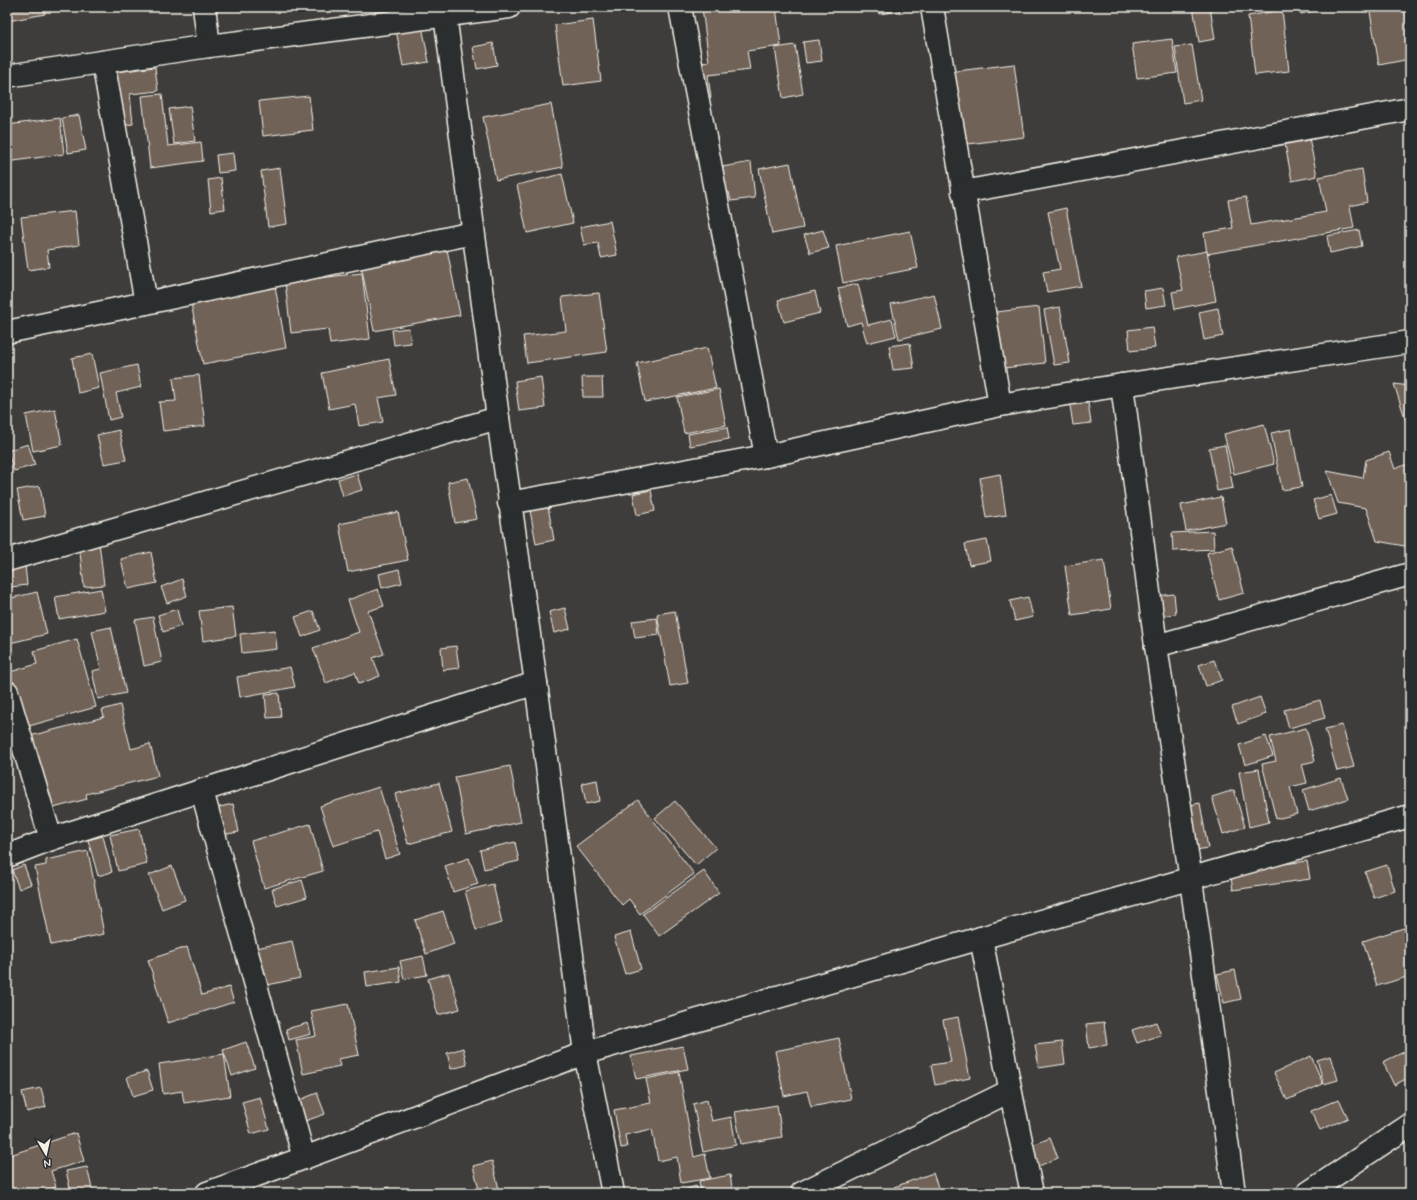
<svg xmlns="http://www.w3.org/2000/svg" width="1417" height="1200" font-family="Mynerve,sans-serif">
	<style>
		.building { fill: #716258; stroke: #f4f1e8 }
		.lines { fill: none; stroke-linecap: round; stroke-linejoin: round }
		.minor-casing { stroke: #f4f1e8; stroke-width: 25 }
		.minor { stroke: #2a2d2e; stroke-width: 22 }
	</style>
	<rect width="100%" height="100%" fill="#3f3d3b"/>
	<filter id="ink" filterUnits="userSpaceOnUse"><feTurbulence type="fractalNoise" baseFrequency=".025" numOctaves="2"/><feDisplacementMap in="SourceGraphic" scale="8" xChannelSelector="R" yChannelSelector="G"/><feConvolveMatrix kernelMatrix="1 2 1 2 8 2 1 2 1" color-interpolation-filters="sRGB"/></filter>
	<g filter="url(#ink)">
		<g class="building">
			<path d="M7,7H44L45,14L8,21Z"/>
			<path d="M702,7H776L781,46L747,51L750,70L708,75L711,98L694,100L690,64L709,62Z"/>
			<path d="M878,7H899L900,11L879,14Z"/>
			<path d="M1193,7H1210L1215,39L1199,42Z"/>
			<path d="M1300,7H1330L1301,14Z"/>
			<path d="M1397,7H1410V59L1379,65L1370,12Z"/>
			<path d="M1282,10L1289,71L1255,75L1248,16Z"/>
			<path d="M593,20L601,81L563,86L555,25Z"/>
			<path d="M422,26L429,62L403,66L396,30Z"/>
			<path d="M1172,39L1177,73L1137,78L1132,44Z"/>
			<path d="M819,40L822,61L806,63L803,42Z"/>
			<path d="M493,43L497,65L477,69L473,47Z"/>
			<path d="M795,45L803,94L783,98L775,48Z"/>
			<path d="M1192,45L1201,100L1183,103L1175,47Z"/>
			<path d="M1014,64L1024,137L960,145L949,72Z"/>
			<path d="M155,67L158,91L130,94L133,124L115,126L109,73Z"/>
			<path d="M162,94L168,146L201,142L203,161L150,168L142,96Z"/>
			<path d="M309,96L313,130L263,136L259,101Z"/>
			<path d="M551,104L563,167L496,180L483,117Z"/>
			<path d="M190,106L195,141L174,144L169,109Z"/>
			<path d="M79,115L86,150L68,153L62,118Z"/>
			<path d="M60,118L64,154L7,162V125Z"/>
			<path d="M1309,138L1317,176L1292,181L1285,144Z"/>
			<path d="M233,153L235,171L218,173L216,155Z"/>
			<path d="M751,162L755,198L731,201L729,192L727,193L722,167Z"/>
			<path d="M790,163L803,228L772,234L759,169Z"/>
			<path d="M280,168L287,224L268,227L261,171Z"/>
			<path d="M1362,169L1367,202L1350,206L1354,228L1207,254L1204,233L1233,228L1228,200L1246,197L1251,225L1326,212L1319,177Z"/>
			<path d="M562,174L573,223L527,233L517,185Z"/>
			<path d="M221,178L225,209L211,211L208,180Z"/>
			<path d="M1066,208L1081,286L1047,292L1043,272L1060,269L1048,212Z"/>
			<path d="M75,211L79,245L47,250L49,267L28,270L21,217Z"/>
			<path d="M610,221L617,255L601,258L598,243L584,245L580,227Z"/>
			<path d="M823,230L829,248L810,253L804,235Z"/>
			<path d="M1359,230L1362,246L1330,253L1327,236Z"/>
			<path d="M910,231L918,268L843,283L836,246Z"/>
			<path d="M446,244L460,315L374,331L360,260Z"/>
			<path d="M1207,251L1216,301L1175,309L1172,292L1183,290L1176,257Z"/>
			<path d="M362,273L370,339L330,344L328,329L291,333L285,282Z"/>
			<path d="M858,284L868,325L892,319L896,336L867,343L861,322L847,326L838,288Z"/>
			<path d="M275,286L286,348L203,364L191,303Z"/>
			<path d="M1163,288L1166,305L1146,308L1144,291Z"/>
			<path d="M815,291L820,313L784,322L778,300Z"/>
			<path d="M599,293L607,352L527,363L523,336L566,331L562,297Z"/>
			<path d="M934,294L942,329L899,339L891,304Z"/>
			<path d="M1039,307L1045,363L996,369L988,313Z"/>
			<path d="M1060,307L1070,363L1054,365L1044,310Z"/>
			<path d="M1218,308L1223,336L1204,340L1199,312Z"/>
			<path d="M1152,327L1155,348L1130,351L1128,330Z"/>
			<path d="M409,328L411,343L394,345L392,330Z"/>
			<path d="M910,343L914,368L893,370L889,346Z"/>
			<path d="M707,348L716,388L645,402L637,363Z"/>
			<path d="M92,354L99,388L78,393L72,358Z"/>
			<path d="M389,359L396,395L378,398L383,422L359,426L355,404L329,409L322,373Z"/>
			<path d="M137,365L141,387L116,393L121,417L109,420L100,373Z"/>
			<path d="M199,375L205,426L163,431L159,402L176,401L173,378Z"/>
			<path d="M541,377L545,408L519,411L515,381Z"/>
			<path d="M582,377H602L603,397H583Z"/>
			<path d="M1394,384L1410,386V433Z"/>
			<path d="M719,389L726,425L684,433L677,397Z"/>
			<path d="M1088,403L1091,423L1073,425L1070,405Z"/>
			<path d="M55,409L62,445L33,451L26,415Z"/>
			<path d="M1264,424L1274,464L1234,474L1224,434Z"/>
			<path d="M727,427L729,439L690,446L688,434Z"/>
			<path d="M1291,429L1302,487L1282,490L1271,433Z"/>
			<path d="M119,430L126,460L104,464L97,435Z"/>
			<path d="M28,444L35,465L14,471L7,451Z"/>
			<path d="M1225,445L1233,488L1217,491L1209,448Z"/>
			<path d="M1389,452L1395,469L1410,463V494L1407,508L1410,509V547L1377,541L1366,508L1338,503L1327,471L1363,478L1366,460Z"/>
			<path d="M357,474L362,490L343,496L338,479Z"/>
			<path d="M1000,474L1006,515L986,518L980,478Z"/>
			<path d="M468,478L477,519L455,523L448,482Z"/>
			<path d="M40,486L45,516L23,520L17,490Z"/>
			<path d="M651,490L655,511L637,515L633,494Z"/>
			<path d="M1331,495L1337,514L1319,519L1313,500Z"/>
			<path d="M1221,497L1226,523L1186,531L1181,505Z"/>
			<path d="M548,507L554,540L536,544L530,510Z"/>
			<path d="M398,512L408,560L348,572L339,524Z"/>
			<path d="M1213,531L1214,549L1173,551L1172,533Z"/>
			<path d="M987,540L991,561L969,565L965,544Z"/>
			<path d="M99,542L104,585L84,587L79,544Z"/>
			<path d="M1232,546L1244,593L1219,600L1207,553Z"/>
			<path d="M151,552L157,583L128,589L121,559Z"/>
			<path d="M1104,560L1111,609L1072,615L1065,566Z"/>
			<path d="M25,565L27,585L11,587L9,568Z"/>
			<path d="M399,569L402,583L382,588L379,574Z"/>
			<path d="M182,579L187,596L167,603L161,587Z"/>
			<path d="M101,589L105,611L59,619L55,597Z"/>
			<path d="M378,589L384,606L368,611L384,654L373,658L380,676L359,684L355,672L326,683L313,648L359,632L348,600Z"/>
			<path d="M37,592L47,634L10,643L7,630V599Z"/>
			<path d="M1174,594L1176,614L1158,616L1156,596Z"/>
			<path d="M1028,597L1033,617L1015,621L1010,601Z"/>
			<path d="M232,607L236,636L203,641L199,611Z"/>
			<path d="M565,608L570,629L554,633L549,612Z"/>
			<path d="M177,609L181,626L163,632L158,615Z"/>
			<path d="M313,611L320,630L302,637L295,617Z"/>
			<path d="M675,611L688,683L670,686L657,614Z"/>
			<path d="M153,617L162,662L144,666L135,620Z"/>
			<path d="M657,618L659,635L635,638L632,621Z"/>
			<path d="M111,627L126,693L98,699L92,671L101,669L92,631Z"/>
			<path d="M275,630L277,649L242,653L240,634Z"/>
			<path d="M77,639L96,707L22,728L7,673L37,664L34,651Z"/>
			<path d="M456,646L459,668L443,670L441,648Z"/>
			<path d="M1214,660L1222,680L1206,686L1199,665Z"/>
			<path d="M290,667L295,687L240,697L237,677Z"/>
			<path d="M279,693L281,717L267,718L265,694Z"/>
			<path d="M1260,697L1266,714L1238,724L1232,707Z"/>
			<path d="M1320,700L1325,718L1289,728L1284,710Z"/>
			<path d="M120,705L131,749L150,744L158,776L86,794L87,799L50,809L30,736L104,717L102,710Z"/>
			<path d="M1342,725L1354,767L1337,771L1325,729Z"/>
			<path d="M1306,728L1315,761L1302,764L1307,783L1290,787L1297,814L1276,819L1262,764L1276,761L1270,737Z"/>
			<path d="M1266,736L1273,756L1245,765L1239,745Z"/>
			<path d="M510,766L521,822L466,834L455,777Z"/>
			<path d="M1259,769L1269,822L1249,827L1239,772Z"/>
			<path d="M1341,778L1348,799L1309,811L1303,790Z"/>
			<path d="M597,780L600,801L586,804L582,783Z"/>
			<path d="M439,783L452,832L408,844L395,794Z"/>
			<path d="M379,787L400,854L385,859L377,832L333,846L320,806Z"/>
			<path d="M1234,790L1245,827L1223,834L1212,797Z"/>
			<path d="M638,800L694,874L640,914L629,899L622,905L576,846Z"/>
			<path d="M675,801L716,848L696,865L655,818Z"/>
			<path d="M1200,803L1208,848L1184,852L1176,808Z"/>
			<path d="M233,804L239,832L221,835L215,808Z"/>
			<path d="M310,824L323,871L264,888L251,841Z"/>
			<path d="M139,829L147,864L118,871L110,835Z"/>
			<path d="M103,836L112,872L98,876L88,840Z"/>
			<path d="M515,842L519,861L484,869L480,850Z"/>
			<path d="M88,851L104,934L51,945L35,867L46,865V860Z"/>
			<path d="M469,858L478,884L453,892L445,866Z"/>
			<path d="M1307,861L1310,879L1233,890L1230,871Z"/>
			<path d="M24,865L31,884L19,889L12,870Z"/>
			<path d="M1387,865L1395,891L1374,898L1365,872Z"/>
			<path d="M172,866L185,900L162,909L149,875Z"/>
			<path d="M704,871L719,893L659,936L643,914Z"/>
			<path d="M302,880L307,897L277,906L272,889Z"/>
			<path d="M493,884L502,923L476,930L465,891Z"/>
			<path d="M443,911L454,944L426,954L415,920Z"/>
			<path d="M1410,926V976L1377,986L1363,941Z"/>
			<path d="M631,932L641,969L625,974L614,937Z"/>
			<path d="M292,941L300,978L263,986L256,948Z"/>
			<path d="M187,947L202,995L229,987L234,1002L168,1023L148,960Z"/>
			<path d="M423,956L427,975L404,979L400,961Z"/>
			<path d="M399,967L401,982L367,987L365,972Z"/>
			<path d="M1235,970L1241,999L1224,1003L1217,974Z"/>
			<path d="M449,973L460,1009L438,1015L428,979Z"/>
			<path d="M348,1004L359,1055L338,1059L340,1066L303,1074L296,1040L316,1036L311,1011Z"/>
			<path d="M958,1017L970,1078L935,1085L931,1065L951,1062L943,1020Z"/>
			<path d="M1104,1022L1107,1045L1089,1048L1086,1024Z"/>
			<path d="M1156,1022L1161,1035L1137,1043L1132,1030Z"/>
			<path d="M308,1023L311,1034L289,1040L286,1029Z"/>
			<path d="M839,1038L851,1099L811,1107L807,1091L784,1096L775,1051Z"/>
			<path d="M246,1042L255,1068L232,1076L223,1050Z"/>
			<path d="M1062,1042L1065,1064L1039,1068L1035,1045Z"/>
			<path d="M683,1046L688,1069L636,1079L631,1056Z"/>
			<path d="M463,1048L467,1065L451,1069L447,1053Z"/>
			<path d="M1410,1049V1077L1394,1085L1383,1062Z"/>
			<path d="M224,1054L230,1096L184,1103L182,1091L163,1094L159,1064Z"/>
			<path d="M1311,1056L1323,1084L1287,1100L1274,1073Z"/>
			<path d="M1331,1056L1338,1080L1324,1084L1317,1060Z"/>
			<path d="M147,1071L153,1090L133,1096L127,1077Z"/>
			<path d="M679,1072L694,1157L705,1154L710,1178L681,1183L677,1157L658,1161L652,1129L625,1135L627,1147L621,1148L614,1110L651,1103L646,1079Z"/>
			<path d="M41,1088L46,1107L27,1112L22,1092Z"/>
			<path d="M317,1093L325,1114L305,1121L297,1101Z"/>
			<path d="M260,1097L269,1129L251,1134L242,1102Z"/>
			<path d="M1339,1099L1348,1118L1320,1130L1311,1111Z"/>
			<path d="M707,1100L712,1121L731,1117L736,1145L703,1152L693,1104Z"/>
			<path d="M777,1105L782,1137L741,1144L735,1112Z"/>
			<path d="M76,1133L84,1161L51,1171L56,1187L37,1193H7V1156Z"/>
			<path d="M1050,1138L1058,1158L1029,1170L1020,1150Z"/>
			<path d="M492,1161L500,1193H480L473,1166Z"/>
			<path d="M87,1167L93,1193H71L66,1171Z"/>
			<path d="M933,1173L940,1193H896L894,1187Z"/>
			<path d="M730,1175L733,1193H701L699,1181Z"/>
			<path d="M696,1186L699,1193H676Z"/>
			<path d="M389,1187L390,1193H364Z"/>
		</g>
		<g class="lines">
			<g class="minor-casing">
				<g id="minor">
					<path d="M204,7L209,46"/>
					<path d="M444,7L498,418L536,683L585,1053L613,1193"/>
					<path d="M680,7L766,456"/>
					<path d="M932,7L1000,405"/>
					<path d="M103,62L146,303"/>
					<path d="M7,76L209,46L509,7"/>
					<path d="M963,192L1410,109"/>
					<path d="M7,332L146,303L473,233"/>
					<path d="M1122,385L1156,646L1191,880L1234,1193"/>
					<path d="M509,503L766,456L1000,405L1122,385L1410,342"/>
					<path d="M7,560L498,418"/>
					<path d="M1156,646L1410,574"/>
					<path d="M7,692L51,839"/>
					<path d="M202,791L304,1158"/>
					<path d="M7,856L51,839L536,683"/>
					<path d="M981,938L1013,1103L1032,1193"/>
					<path d="M207,1193L304,1158L585,1053L981,938L1410,816"/>
					<path d="M802,1193L1010,1091"/>
					<path d="M1308,1193L1410,1125"/>
				</g>
			</g>
			<use href="#minor" class="minor"/>
		</g>
	</g>
	<rect width="1417" height="1200" fill="none" stroke="#2a2d2e" stroke-width="24"/>
	<rect x="12" y="12" width="1393" height="1176" fill="none" stroke="#f4f1e8" stroke-width="1.5" filter="url(#ink)"/>
	<g transform="translate(46 1154) rotate(171)" stroke="#2a2d2e" stroke-width="3" paint-order="stroke">
	<path d="M0-3L7 15L0 10L-7 15Z" fill="#f4f1e8"/>
	<text y="-6" font-size="11" font-weight="bold" text-anchor="middle" fill="#f4f1e8">N</text>
	</g>
</svg>
